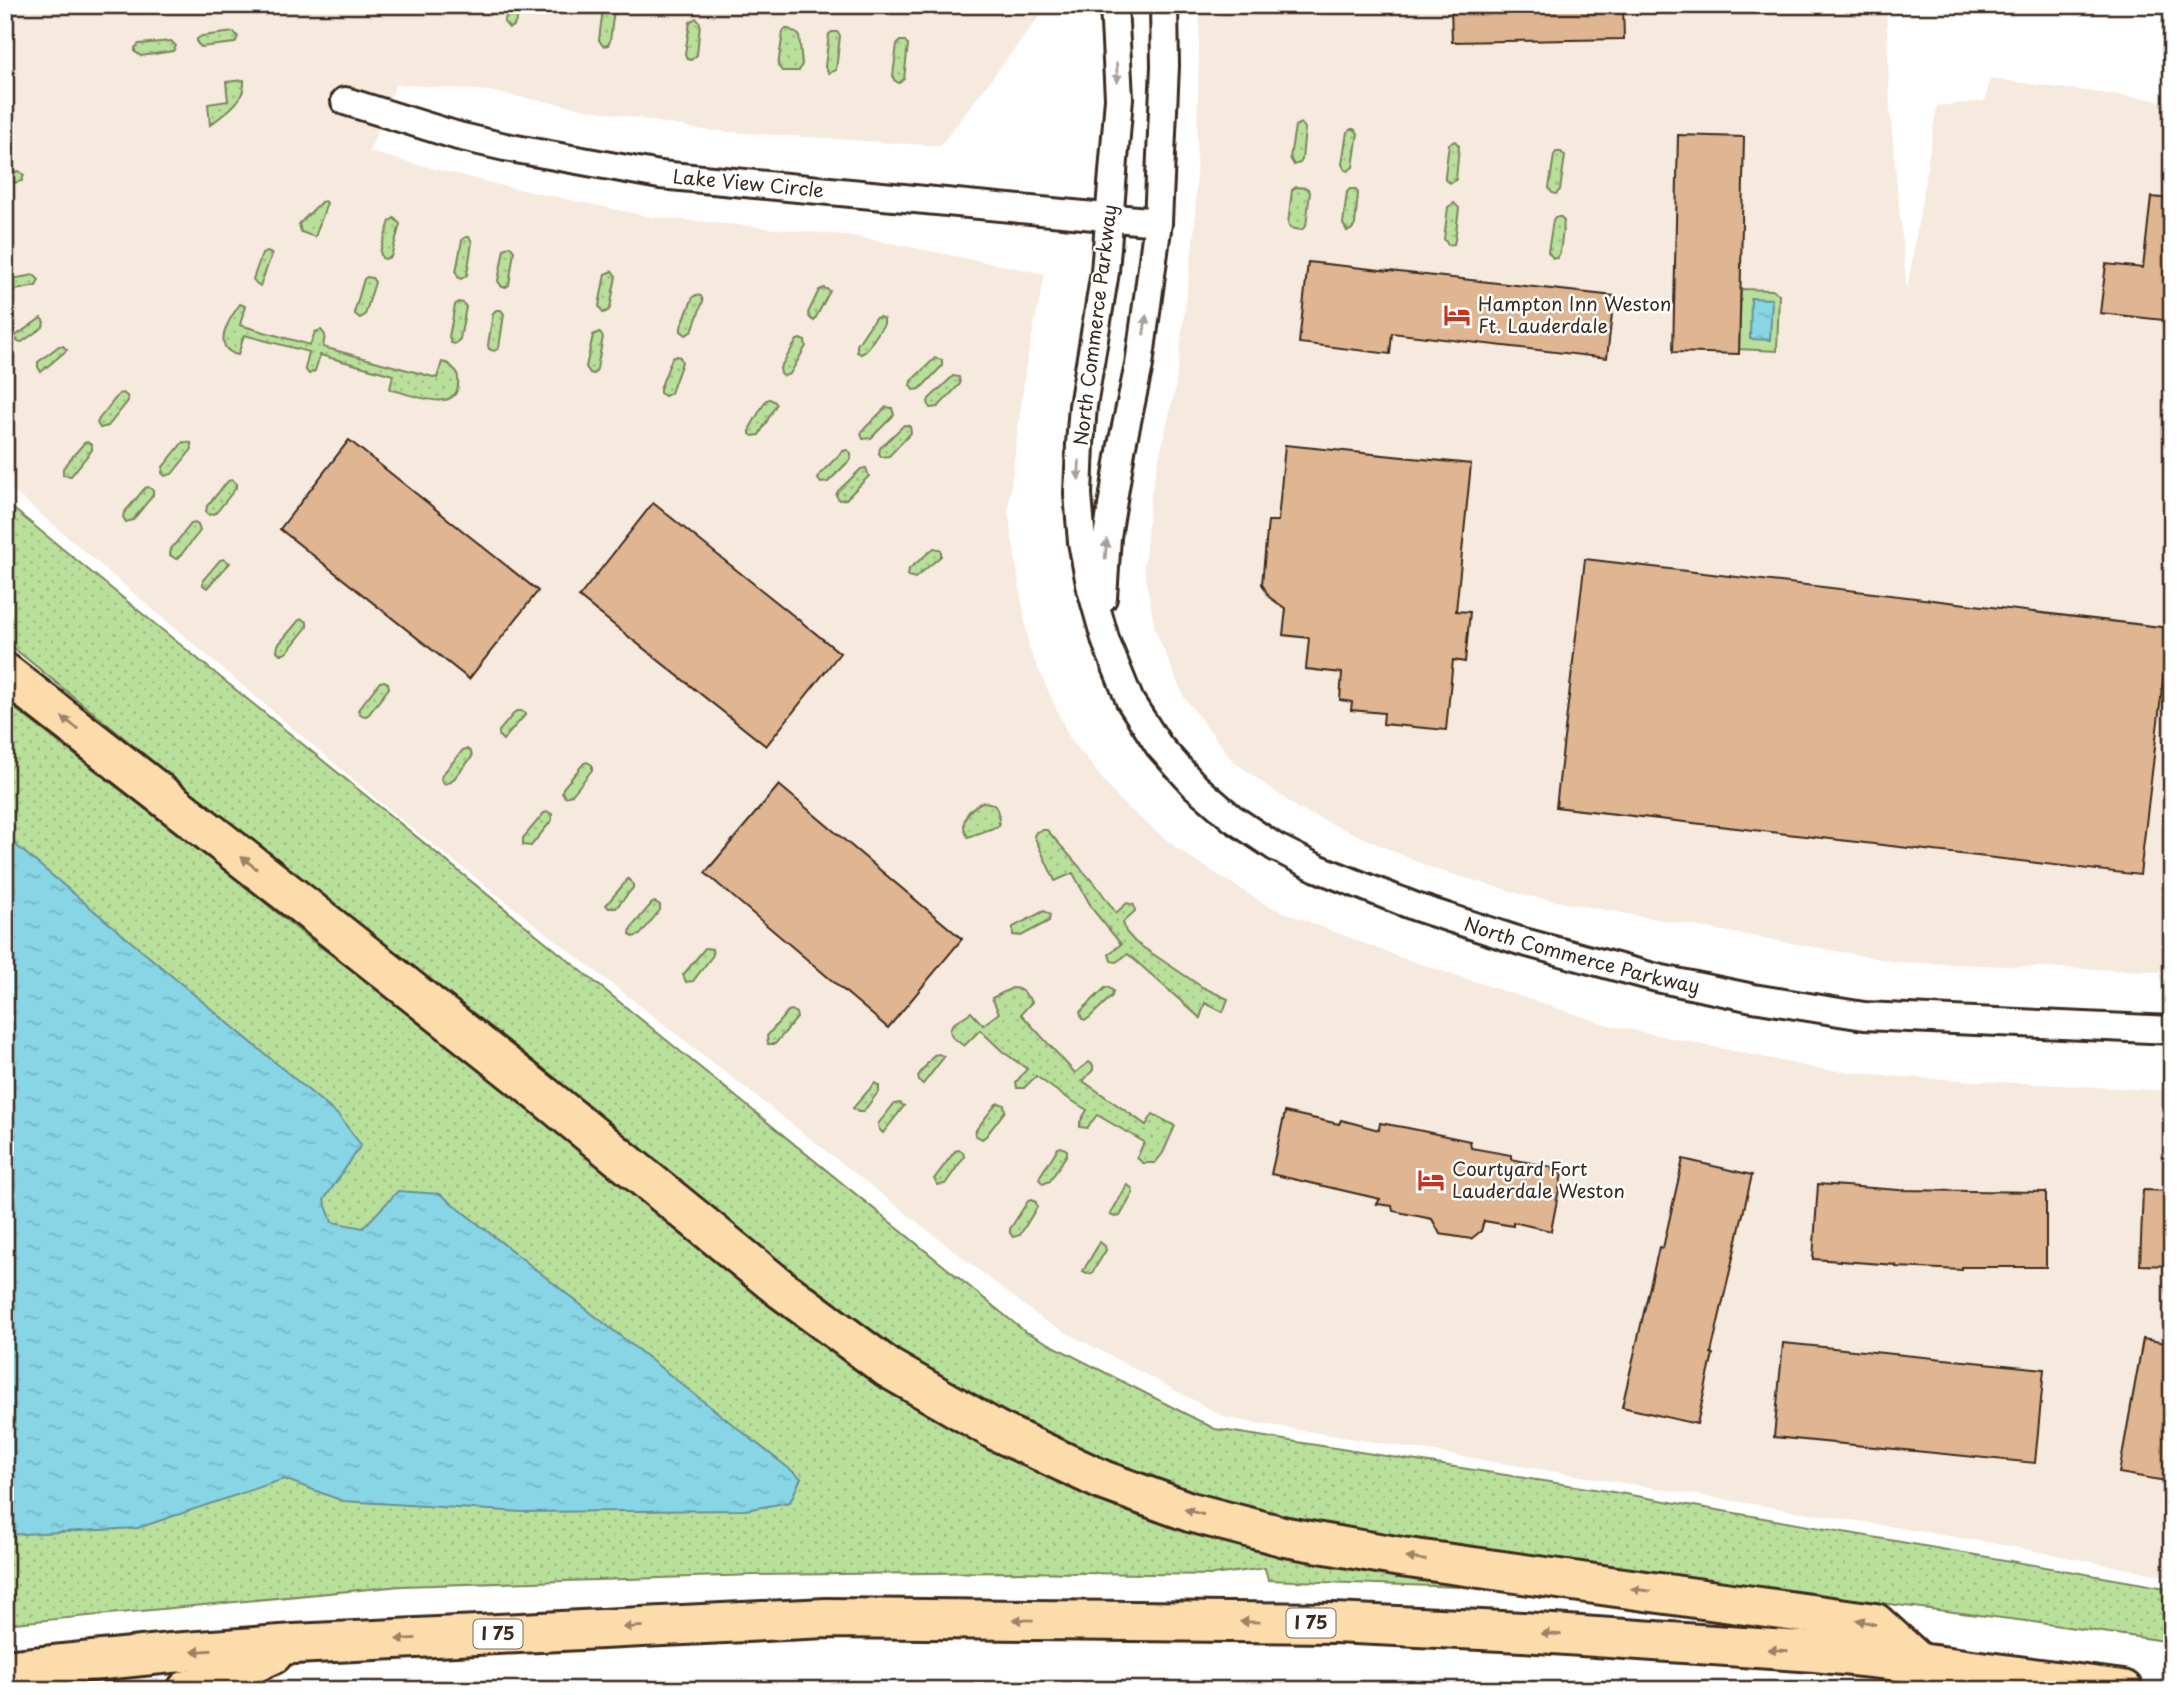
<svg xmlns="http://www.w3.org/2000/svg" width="2177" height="1695" font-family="'Playpen Sans',sans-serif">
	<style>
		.built { fill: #f6e9de }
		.grass { fill: url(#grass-dots); stroke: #7a855c; stroke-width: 2 }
		.green { fill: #b9e09b; stroke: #7a855c; stroke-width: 2 }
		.water { fill: url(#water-ripples); stroke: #699195; stroke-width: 2 }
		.building { fill: #e0b591; stroke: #3b2a1e; stroke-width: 2 }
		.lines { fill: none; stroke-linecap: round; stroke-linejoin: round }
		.minor-casing { stroke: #3b2a1e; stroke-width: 32 }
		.highway-casing { stroke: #3b2a1e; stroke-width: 44 }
		.minor { stroke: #fff; stroke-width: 26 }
		.highway { stroke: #fddcac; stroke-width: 38 }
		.oneway { fill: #a79f9a }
		.oneway2 { fill: #9c8365 }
		.labels { text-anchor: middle; stroke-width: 5; stroke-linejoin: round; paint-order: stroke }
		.shield { fill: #fff; stroke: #766a62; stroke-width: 2 }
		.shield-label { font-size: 18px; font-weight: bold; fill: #3b2a1e }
		.street-label { font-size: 19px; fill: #3b2a1e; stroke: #fff }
		.poi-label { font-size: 19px; fill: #3b2a1e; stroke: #fff; text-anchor: start }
	</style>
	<defs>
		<pattern id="grass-dots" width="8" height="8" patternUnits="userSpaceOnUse" patternTransform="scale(1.75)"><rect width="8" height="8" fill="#b9e09b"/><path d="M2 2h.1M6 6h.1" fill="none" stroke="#a0c085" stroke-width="1.8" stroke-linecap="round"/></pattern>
		<pattern id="water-ripples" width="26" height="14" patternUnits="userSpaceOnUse" patternTransform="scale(1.75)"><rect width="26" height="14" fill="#87d5e5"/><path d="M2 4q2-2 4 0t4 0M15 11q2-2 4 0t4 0" fill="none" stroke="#75b7c4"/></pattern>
	</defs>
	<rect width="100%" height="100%" fill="#fff"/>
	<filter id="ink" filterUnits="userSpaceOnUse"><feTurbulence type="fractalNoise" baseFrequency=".0143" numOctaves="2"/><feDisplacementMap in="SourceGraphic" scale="14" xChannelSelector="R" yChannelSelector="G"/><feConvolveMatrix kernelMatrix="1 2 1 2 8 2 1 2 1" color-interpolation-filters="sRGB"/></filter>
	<g filter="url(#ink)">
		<g class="built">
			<path d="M5,5H1048L940,146L703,130L488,91L396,84L369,152L499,185L651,217L854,236L1045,274L1026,364L1008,511L1029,648L1069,737L1120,801L1180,851L1268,906L1399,957L1608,1025L1819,1069L1902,1077L2172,1091V1577L1998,1544L1227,1418L1043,1320L394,814L5,484Z"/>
			<path d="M1200,5H1886L1890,111L1907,291L1937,106L1985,101L1990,79L2172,102V972L1898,962L1528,896L1431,868L1299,809L1233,761L1184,697L1155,630L1144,568L1151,492L1175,390L1195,225Z"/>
		</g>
		<g class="grass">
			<path d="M510,5H522L514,26L509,28L504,22Z"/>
			<path d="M605,5H611L614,9L610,41L608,45L603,46L599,40L603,8Z"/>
			<path d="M696,18L700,23L697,55L691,60L687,59L685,54L690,22Z"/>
			<path d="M785,29H789L799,35L802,64L799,71H782L778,66L783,32Z"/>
			<path d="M234,32L238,37L235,43L201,47L197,43V39L202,36Z"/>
			<path d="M832,32H837L840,36L836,70L829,73L825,67L829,34Z"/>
			<path d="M171,41L176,46L173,51L141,56L135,52V48L139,44Z"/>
			<path d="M900,41H905L908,45L904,79L899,83L894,80L893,76L897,44Z"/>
			<path d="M244,80C246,101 225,113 210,125L208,104L228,101L226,82Z"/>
			<path d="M1301,123L1305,128L1302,160L1300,163L1294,165L1290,158L1295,126Z"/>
			<path d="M1351,129H1354L1358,133L1353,167L1348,171L1345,170L1342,164L1347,132Z"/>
			<path d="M1455,141L1459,146L1456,180L1451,183L1445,180V176L1449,144Z"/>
			<path d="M1556,152H1561L1565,156L1560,190L1556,194L1552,193L1549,188L1554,155Z"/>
			<path d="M19,171L24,175L22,181L5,185V174Z"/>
			<path d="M1296,187L1307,188L1310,192L1306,226L1301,230L1290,228L1288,224L1292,190Z"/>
			<path d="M1350,189H1355L1358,193L1355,225L1351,230L1347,231L1343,224L1347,192Z"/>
			<path d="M325,201L327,203L315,237L301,232L299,224L321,202Z"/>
			<path d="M1454,203L1459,208L1455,240L1454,244L1448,245L1444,239L1448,207Z"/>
			<path d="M1555,217H1561L1564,221L1560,253L1557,258H1553L1548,252L1553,220Z"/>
			<path d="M394,218L400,224L391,257L385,259L382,258L380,252L390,221Z"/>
			<path d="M466,237H469L472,242L467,275L461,279L458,277L456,272L462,240Z"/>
			<path d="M510,246L514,251L509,285L506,287H502L498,281L504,249Z"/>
			<path d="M267,252L272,254L260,286L256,283L253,279L262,254Z"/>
			<path d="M612,271L616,276L610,308L608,311L603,313L599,306L605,274Z"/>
			<path d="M34,275L39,280L36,286L5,292V280Z"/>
			<path d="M367,277L372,278L375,282L365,315L360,318L355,314V310L364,279Z"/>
			<path d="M824,288L830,291L814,321L810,318L808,313L819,290Z"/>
			<path d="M696,295L701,296L703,301L692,331L686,335L681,331V327L693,297Z"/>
			<path d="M458,302L463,303L466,307L460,339L455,344L451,343L449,337L455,305Z"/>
			<path d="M240,304L245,306L240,325L310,345L315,332L321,330L325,335L323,347L437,378L442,362L449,364L457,372C467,419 413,395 390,389L393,375L320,355L315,371L309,374L305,369L309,352L244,335L238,355C210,348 229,319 240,304Z"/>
			<path d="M496,310H501L504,314L499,348L494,351L489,349L488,345L493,313Z"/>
			<path d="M879,317L884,319V324L866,351L861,354L857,352V345L875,318Z"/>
			<path d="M41,318L44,322L43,327L22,342L17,341L14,337Z"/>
			<path d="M599,332L603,337L597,369L594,374L590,373L586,367L593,335Z"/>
			<path d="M800,339L805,341L806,346L790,374L784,376L781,374L780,368L797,340Z"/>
			<path d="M59,346H63L67,350L41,372L38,367V362Z"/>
			<path d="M677,356L680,357L682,362L671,393L665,396L660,393V389L672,358Z"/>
			<path d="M935,358L942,360V366L920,389L913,390L910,385L911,381Z"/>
			<path d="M953,376L959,377L960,384L938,407L930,408L928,402L929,399Z"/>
			<path d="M123,393L127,396L128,401L108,426L100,428L97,423L99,419L119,394Z"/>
			<path d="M770,399L775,402L776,405L759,435L753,436L750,434V428L766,400Z"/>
			<path d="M886,407L892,408L894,415L871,438L863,439L861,434L863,430Z"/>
			<path d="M904,425L910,426L911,433L889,456L881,457L879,453L880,448Z"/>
			<path d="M87,442L92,445V450L71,476L63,475V468L84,443Z"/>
			<path d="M183,442L191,443L192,449L172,474L165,476L162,473L163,467Z"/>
			<path d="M847,450L851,453V459L828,482L821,483L818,479L820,474L843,451Z"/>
			<path d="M866,468L869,476L846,499L839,500L836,495L838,491L861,469Z"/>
			<path d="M231,480L236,483V488L216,513L209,515L206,512L207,506L228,481Z"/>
			<path d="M148,487L153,490V495L133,520L126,522L123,517L124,513L145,488Z"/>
			<path d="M5,502L1024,1331L1215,1429L1619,1493L2172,1589V1642L2026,1621L1308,1532L1194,1503L1009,1418L823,1307L5,641Z"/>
			<path d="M195,523L198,525L200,531L180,556L176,559L170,555L171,549L191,524Z"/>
			<path d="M934,548L941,550V556L915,578L908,576L909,569Z"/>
			<path d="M223,559L230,563L207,588L203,585V580L220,560Z"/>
			<path d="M302,619L307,622V627L287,652L284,654H280L277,651L278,645L299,620Z"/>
			<path d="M384,681L388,683L389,688L369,714L366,716L361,715L358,710L360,707L380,682Z"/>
			<path d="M5,701L236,879L308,938L547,1111L974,1431L1459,1578V1587L1268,1580L1265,1568L1213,1575L1013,1572L756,1575L401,1586L5,1624Z"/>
			<path d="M516,711H521L526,714L503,740L499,736V731Z"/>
			<path d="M467,749L471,752L472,757L451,782L444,784L441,779L442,775L463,750Z"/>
			<path d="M587,762L592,765V770L572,795L565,797L562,792L563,788L584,763Z"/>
			<path d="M982,802C999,802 999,812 999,826L968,837C958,822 968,809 982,802Z"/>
			<path d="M548,812L552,814V820L531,846L523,845V838L544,813Z"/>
			<path d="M1042,830H1047L1099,889L1116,913L1127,903L1134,905L1135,911L1123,922L1126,932L1135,942L1202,987L1228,999L1223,1012L1205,1003L1200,1018L1128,954L1116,962L1111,961L1109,954L1121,944L1093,910L1073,873L1055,881L1034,836L1036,832Z"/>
			<path d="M628,879L633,884V888L616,908H609L606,905Z"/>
			<path d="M655,902L660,905V910L640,935L633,937L630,934L631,928L652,903Z"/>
			<path d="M1044,911L1050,915L1049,921L1021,936L1013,935V927Z"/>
			<path d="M705,948L712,949L713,955L693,981L686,982L683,975Z"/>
			<path d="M1108,987L1113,991L1112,996L1089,1018L1086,1020L1082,1019L1080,1012L1105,988Z"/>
			<path d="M1012,988C1022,988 1026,995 1032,1002L1021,1014L1075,1073L1089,1062L1093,1065V1070L1083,1081L1146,1125L1153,1114L1175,1126L1163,1153L1155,1163H1143L1137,1158L1144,1142L1097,1115L1087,1128L1080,1127V1122L1087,1110L1061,1094L1036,1076L1024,1088H1017L1016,1082L1027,1069L1002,1051L980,1030L964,1046L952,1037L950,1031L952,1025L971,1012L983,1025L999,1013L992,998Z"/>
			<path d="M792,1010L796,1013L797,1018L775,1044H768L767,1036L788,1011Z"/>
			<path d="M939,1054L944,1057L923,1084L919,1081L918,1076L934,1055Z"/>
			<path d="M875,1083L879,1086V1091L863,1112H858L853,1108Z"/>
			<path d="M900,1103L904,1106L883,1133L879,1129L878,1124L894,1104Z"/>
			<path d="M999,1103L1004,1105L1005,1111L986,1136L982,1139L975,1135L976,1130L996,1104Z"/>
			<path d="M1061,1147L1067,1150V1154L1050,1181L1043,1184L1039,1179L1040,1176L1058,1148Z"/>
			<path d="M959,1150L963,1152L964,1157L945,1184L938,1185L934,1179L955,1151Z"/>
			<path d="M1127,1185L1132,1188L1133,1193L1120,1216L1115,1217L1110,1215Z"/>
			<path d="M1031,1200L1036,1202L1037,1207L1020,1235L1013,1237L1010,1233V1229L1028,1201Z"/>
			<path d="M1100,1242L1105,1246L1106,1250L1092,1273L1089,1274L1083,1271Z"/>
		</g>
		<path class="green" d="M1741,289L1772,290L1779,294L1777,351L1739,349Z"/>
		<g class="water">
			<path d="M1751,298L1772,299L1770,340L1750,339Z"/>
			<path d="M5,836L339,1116L361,1145L324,1200L332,1222L363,1228L398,1191L440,1194L801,1478L790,1502L745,1510L522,1512L343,1501L284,1479L138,1528L5,1535Z"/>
		</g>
		<g class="building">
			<path d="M1451,5H1623L1624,39L1452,42Z"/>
			<path d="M1678,135L1744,137L1739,354L1673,352Z"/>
			<path d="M2151,197L2172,199V321L2100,313L2106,264L2143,268Z"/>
			<path d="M1308,262L1614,296L1607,358L1392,333L1390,354L1299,343Z"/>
			<path d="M349,440L538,591L469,679L280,529Z"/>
			<path d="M1285,445L1471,464L1456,611L1470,612L1465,662L1453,660L1446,730L1383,724L1384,713L1351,710L1352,702L1340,700L1342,673L1306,669L1309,638L1283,635L1286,609L1269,597L1262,584L1268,521H1278Z"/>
			<path d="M653,503L840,653L766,746L579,597Z"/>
			<path d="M1585,559L2169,628L2140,875L1556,807Z"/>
			<path d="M779,785L962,939L888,1028L705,873Z"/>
			<path d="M1285,1112L1339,1124L1341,1120L1379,1130L1380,1123L1408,1128L1470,1141L1471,1148L1511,1155V1159L1552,1167V1171L1562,1174L1551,1231L1513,1222V1226L1484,1221L1481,1231L1471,1239L1440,1234L1432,1219L1393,1211L1392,1206L1377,1204L1380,1199L1271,1174Z"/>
			<path d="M1683,1159L1752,1175L1711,1353L1713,1354L1697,1424L1622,1407L1659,1247L1663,1248Z"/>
			<path d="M1818,1184L1899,1190L2046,1192V1267H1962V1270L1896,1267V1265L1813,1259Z"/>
			<path d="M2143,1190L2172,1191V1266L2140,1265Z"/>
			<path d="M2143,1339L2172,1344V1482L2119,1473Z"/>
			<path d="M1783,1343L2044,1369L2035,1463L1774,1437Z"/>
		</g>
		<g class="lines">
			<g class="minor-casing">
				<g id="minor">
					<path id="s1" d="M1114,5L1119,98L1105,272L1083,406L1080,444L1078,494L1082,542L1091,589L1106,642L1130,701L1159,746L1195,786L1232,818L1275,847L1317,868L1416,907L1520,941L1657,978L1753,998L1864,1016L2172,1030"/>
					<path id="s2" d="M345,101L458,136L505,147L660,175L1158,222"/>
					<path d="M1103,598L1107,537L1122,445L1139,365L1158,222L1165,66L1164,5"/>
				</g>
			</g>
			<g class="highway-casing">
				<g id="highway">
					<path d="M5,673L303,905L544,1096L780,1288L888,1368L997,1431L1102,1480L1190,1512L1286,1537L1401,1557L1875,1623L1919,1663"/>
					<path d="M5,1670L171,1653L294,1644L826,1618L1334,1623L1523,1632L1815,1652L1919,1663L2123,1690"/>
					<path d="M187,1690L200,1688L273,1654"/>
				</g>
			</g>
			<use href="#minor" class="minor"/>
			<use href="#highway" class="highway"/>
		</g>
		<defs><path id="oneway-solid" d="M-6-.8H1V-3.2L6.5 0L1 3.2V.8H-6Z" transform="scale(1.75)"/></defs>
		<g class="oneway">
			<use href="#oneway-solid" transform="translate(1117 73) rotate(87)"/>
			<use href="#oneway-solid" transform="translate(1145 325) rotate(-82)"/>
			<use href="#oneway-solid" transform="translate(1079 470) rotate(92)"/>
			<use href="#oneway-solid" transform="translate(1106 549) rotate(-85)"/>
		</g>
		<g class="oneway2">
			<use href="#oneway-solid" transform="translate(70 723) rotate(-143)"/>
			<use href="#oneway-solid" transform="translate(249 863) rotate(-142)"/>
			<use href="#oneway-solid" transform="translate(1194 1512) rotate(-164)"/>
			<use href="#oneway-solid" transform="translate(1416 1559) rotate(-172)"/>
			<use href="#oneway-solid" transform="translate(1641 1590) rotate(-172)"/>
			<use href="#oneway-solid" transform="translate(1023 1620) rotate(-179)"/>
			<use href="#oneway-solid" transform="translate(1250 1622) rotate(-179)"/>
			<use href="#oneway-solid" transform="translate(1866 1622) rotate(-166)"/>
			<use href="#oneway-solid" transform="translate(633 1627) rotate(177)"/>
			<use href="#oneway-solid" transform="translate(1551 1634) rotate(-176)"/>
			<use href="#oneway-solid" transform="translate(406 1639) rotate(177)"/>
			<use href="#oneway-solid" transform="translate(1778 1650) rotate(-176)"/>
			<use href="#oneway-solid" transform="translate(202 1651) rotate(176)"/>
		</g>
	</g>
	<defs>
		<g id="hotel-bare" transform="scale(2.1)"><path d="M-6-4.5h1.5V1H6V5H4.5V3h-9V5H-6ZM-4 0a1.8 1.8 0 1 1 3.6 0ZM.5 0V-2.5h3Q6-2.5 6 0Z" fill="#c8321e" stroke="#fff" stroke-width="2.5" paint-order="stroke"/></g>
	</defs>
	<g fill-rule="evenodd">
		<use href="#hotel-bare" x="1457" y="315"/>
		<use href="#hotel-bare" x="1431" y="1180"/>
	</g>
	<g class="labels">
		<g class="shield">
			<rect x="1286.5" y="1608.5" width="49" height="29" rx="5"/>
			<rect x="473.5" y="1619.5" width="49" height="29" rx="5"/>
		</g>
		<g class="shield-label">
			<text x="1311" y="1629">I 75</text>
			<text x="498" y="1640">I 75</text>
		</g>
		<g class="street-label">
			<text dy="7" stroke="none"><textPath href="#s2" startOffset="413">Lake View Circle</textPath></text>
			<text transform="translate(1095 325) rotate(-83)" y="7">North Commerce Parkway</text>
			<text dy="7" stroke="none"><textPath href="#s1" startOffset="1241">North Commerce Parkway</textPath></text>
		</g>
		<g class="poi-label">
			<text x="1478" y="311">Hampton Inn Weston<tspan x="1478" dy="22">Ft. Lauderdale</tspan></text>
			<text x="1452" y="1176">Courtyard Fort<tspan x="1452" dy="22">Lauderdale Weston</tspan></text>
		</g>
	</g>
	<rect width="2177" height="1695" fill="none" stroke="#fff" stroke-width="28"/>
	<rect x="14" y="14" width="2149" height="1667" fill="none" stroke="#3b2a1e" stroke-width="2.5" filter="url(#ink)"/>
</svg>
